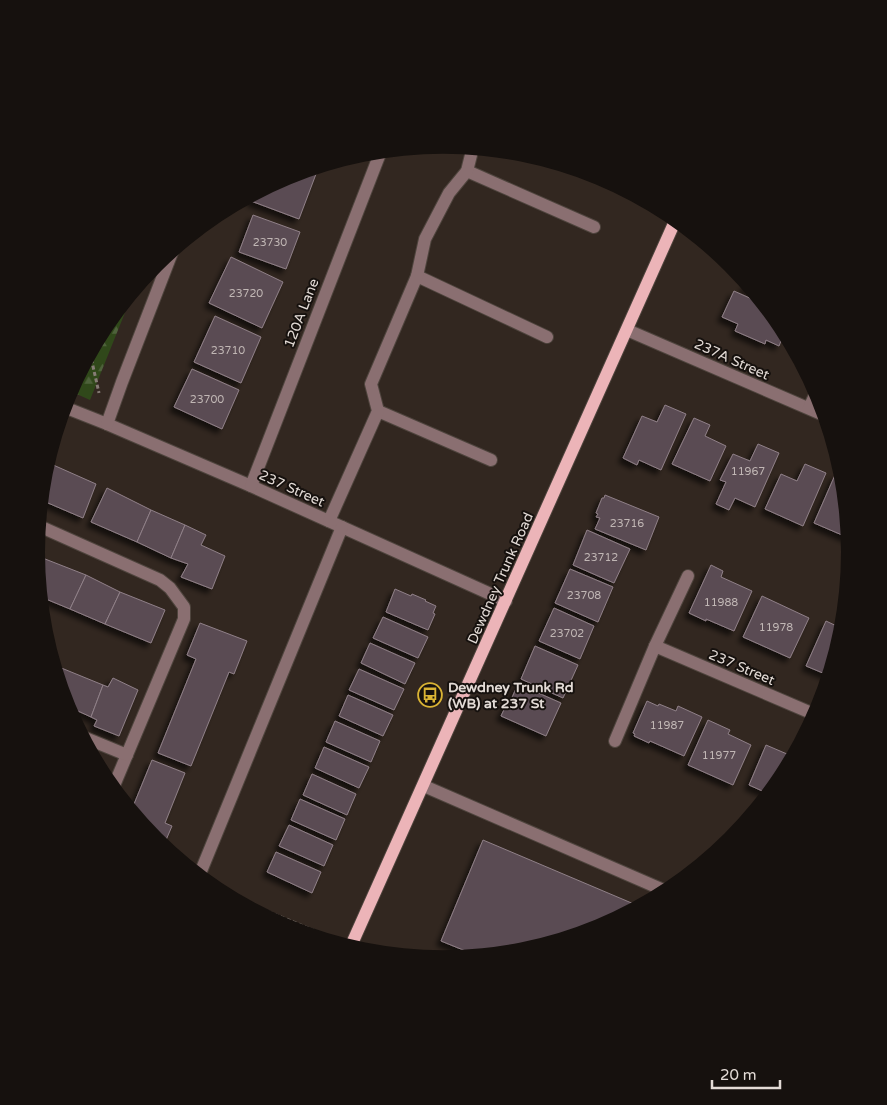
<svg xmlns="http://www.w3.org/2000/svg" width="887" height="1105" font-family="'Varela Round',sans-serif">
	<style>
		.forest { fill: url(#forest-firs) }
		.building { fill: #5a4c53; stroke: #908088; filter: url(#shadow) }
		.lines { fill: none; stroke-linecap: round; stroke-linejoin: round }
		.minor-casing { stroke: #4e443d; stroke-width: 14 }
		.major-casing { stroke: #4e443d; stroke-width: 14 }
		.path { stroke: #867c76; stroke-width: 3; stroke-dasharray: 4 2.5; stroke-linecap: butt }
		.minor { stroke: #8a6f71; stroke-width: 12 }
		.major { stroke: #ecb4b8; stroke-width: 12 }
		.labels { text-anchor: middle; stroke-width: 4; stroke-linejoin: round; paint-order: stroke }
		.number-label { font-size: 11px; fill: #c1b7b5 }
		.street-label { font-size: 14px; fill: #e3dbd6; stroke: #16110e }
		.poi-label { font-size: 14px; font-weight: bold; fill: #e3dbd6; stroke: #16110e; text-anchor: start }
	</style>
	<defs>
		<pattern id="forest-firs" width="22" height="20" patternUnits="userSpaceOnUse" patternTransform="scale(1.25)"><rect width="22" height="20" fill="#30481a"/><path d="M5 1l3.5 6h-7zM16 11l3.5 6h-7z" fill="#4e623b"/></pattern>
		<filter id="shadow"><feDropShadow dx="-4.5" dy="4.5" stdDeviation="2.5" flood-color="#0009"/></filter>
	</defs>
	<rect width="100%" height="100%" fill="#322720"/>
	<path class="forest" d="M134,290L90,400L70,391L105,326Z"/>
	<g class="building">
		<path d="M307,170L316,174L299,219L251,201L254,194L288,176Z"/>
		<path d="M253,215L300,232L286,269L239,252Z"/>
		<path d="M231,257L283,282L262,328L209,303Z"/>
		<path d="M747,283L755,293L744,288Z"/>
		<path d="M734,291L763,304L782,326L785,331L779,346L766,340L765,344L735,331L738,324L722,317Z"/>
		<path d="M215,316L261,337L241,383L194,362Z"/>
		<path d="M192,369L239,390L222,429L174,407Z"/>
		<path d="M665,405L686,414L661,470L639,460L637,465L623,458L642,416L657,422Z"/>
		<path d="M694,418L710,425L705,436L726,446L710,481L672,464Z"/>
		<path d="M758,444L779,453L755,507L735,498L729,510L716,504L726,482L720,480L733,454L750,461Z"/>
		<path d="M51,464L96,484L83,518L41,500L43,481Z"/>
		<path d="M805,464L826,473L803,526L765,509L781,474L797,481Z"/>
		<path d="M835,475L844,479L849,538L814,523Z"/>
		<path d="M107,488L151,510L137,542L91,522Z"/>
		<path d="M605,495L659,517L646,550L595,529L600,518L596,517L598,514L596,513L602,498H604Z"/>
		<path d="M151,510L185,525L171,558L137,542Z"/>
		<path d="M185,525L206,535L201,545L225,556L212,589L181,577L188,564L171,558Z"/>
		<path d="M587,530L630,549L614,583L573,565Z"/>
		<path d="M40,557L86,575L70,609L41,597L37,563Z"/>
		<path d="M711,565L723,571L721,577L752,591L734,631L706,619V621L689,613Z"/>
		<path d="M570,569L613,587L598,622L555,603Z"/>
		<path d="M86,575L120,592L105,624L70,609Z"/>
		<path d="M395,589L411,596L412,594L426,600L425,601L436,606L433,613L435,614L428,630L386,612Z"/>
		<path d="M120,592L165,610L151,643L105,624Z"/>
		<path d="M762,596L809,618L790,658L743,637Z"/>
		<path d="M554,608L594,626L580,659L539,641Z"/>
		<path d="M383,617L428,637L418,658L373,638Z"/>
		<path d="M826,621L843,629L830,676L806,666Z"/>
		<path d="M200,623L247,641L234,674L229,672L191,766L158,753L196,659L187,655Z"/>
		<path d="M370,643L415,663L405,684L361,663Z"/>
		<path d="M535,646L578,665L563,698L521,679Z"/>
		<path d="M54,665L103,685L91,717L67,706Z"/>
		<path d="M359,669L404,689L394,710L349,690Z"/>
		<path d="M113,678L138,690L119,736L94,726L97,720L91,717L103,685L108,687Z"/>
		<path d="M518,684L561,703L546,736L501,716L508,701L510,702Z"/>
		<path d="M348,695L393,715L383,736L339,716Z"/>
		<path d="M647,701L658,706L659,704L676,711L678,706L702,717L684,756L650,741L649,743L634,736L635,734L633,733Z"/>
		<path d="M708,720L730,730L728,734L751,745L733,785L688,765Z"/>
		<path d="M335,721L380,741L371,762L326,742Z"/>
		<path d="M766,745L794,757L782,779L769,794L749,785Z"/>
		<path d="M324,747L369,767L359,788L315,768Z"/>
		<path d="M152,760L185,773L165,823L172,826L163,847L155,840L129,808L132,809Z"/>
		<path d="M312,774L356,794L347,815L303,795Z"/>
		<path d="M300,799L345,819L336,840L291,820Z"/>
		<path d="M289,825L333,845L324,866L279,846Z"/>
		<path d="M483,840L641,907L599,929L523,952L478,956L441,941Z"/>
		<path d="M276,852L321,872L312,893L267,872Z"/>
	</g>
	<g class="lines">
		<g class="minor-casing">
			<g id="minor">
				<path d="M467,171L594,227"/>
				<path d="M417,276L547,337"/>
				<path d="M627,330L826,416"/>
				<path d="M64,407L107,424L251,486L506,601"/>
				<path d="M809,408L817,391"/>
				<path d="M378,411L491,460"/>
				<path d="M107,424L122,382L173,250"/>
				<path d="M251,486L381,151"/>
				<path d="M329,521L378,411L371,384L417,276L425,239L449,193L467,171L471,155V148"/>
				<path d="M39,526L160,580L170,588L184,607V619L113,788"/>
				<path d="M655,646L816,715"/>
				<path d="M83,737L127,755"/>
				<path d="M615,741L655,646L688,576"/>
				<path d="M424,786L668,892"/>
				<path d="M199,876L342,527"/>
			</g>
		</g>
		<g class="major-casing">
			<path id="major" d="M350,948L676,219"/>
		</g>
		<g class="path">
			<path d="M90,353L99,393"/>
			<path d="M256,912L264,910L315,931"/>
		</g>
		<use href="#minor" class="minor"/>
		<use href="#major" class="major"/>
	</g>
	<defs>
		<g id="bus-ring" transform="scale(1.25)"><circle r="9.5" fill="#16110e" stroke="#d9b334" stroke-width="1.5"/><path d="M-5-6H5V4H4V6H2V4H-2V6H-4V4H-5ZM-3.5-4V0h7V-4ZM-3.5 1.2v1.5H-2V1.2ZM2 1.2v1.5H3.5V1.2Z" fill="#d9b334"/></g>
	</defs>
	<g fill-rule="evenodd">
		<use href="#bus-ring" x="430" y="695"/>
	</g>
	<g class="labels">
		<g class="number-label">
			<text x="270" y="246">23730</text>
			<text x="246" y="297">23720</text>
			<text x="228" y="354">23710</text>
			<text x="207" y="403">23700</text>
			<text x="748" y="475">11967</text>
			<text x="627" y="527">23716</text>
			<text x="601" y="561">23712</text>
			<text x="584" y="599">23708</text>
			<text x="721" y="606">11988</text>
			<text x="776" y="631">11978</text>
			<text x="567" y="637">23702</text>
			<text x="667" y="729">11987</text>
			<text x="719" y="759">11977</text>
		</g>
		<g class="street-label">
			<text transform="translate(301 313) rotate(-69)" y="5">120A Lane</text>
			<text transform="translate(732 359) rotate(24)" y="5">237A Street</text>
			<text transform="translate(292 488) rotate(24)" y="5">237 Street</text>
			<text transform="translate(500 578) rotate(-66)" y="5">Dewdney Trunk Road</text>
			<text transform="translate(742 667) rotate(23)" y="5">237 Street</text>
		</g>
		<g class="poi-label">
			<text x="448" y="692">Dewdney Trunk Rd<tspan x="448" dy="16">(WB) at 237 St</tspan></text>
		</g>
	</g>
	<path d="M0 0H887V1105H0ZM45 552a398 398 0 1 1 796 0a398 398 0 1 1-796 0Z" fill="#16110e" fill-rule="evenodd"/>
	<path d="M712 1080v8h68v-8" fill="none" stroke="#e3dbd6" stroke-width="2.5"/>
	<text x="720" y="1080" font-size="15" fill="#e3dbd6" stroke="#16110e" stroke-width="4" paint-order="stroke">20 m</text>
</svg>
